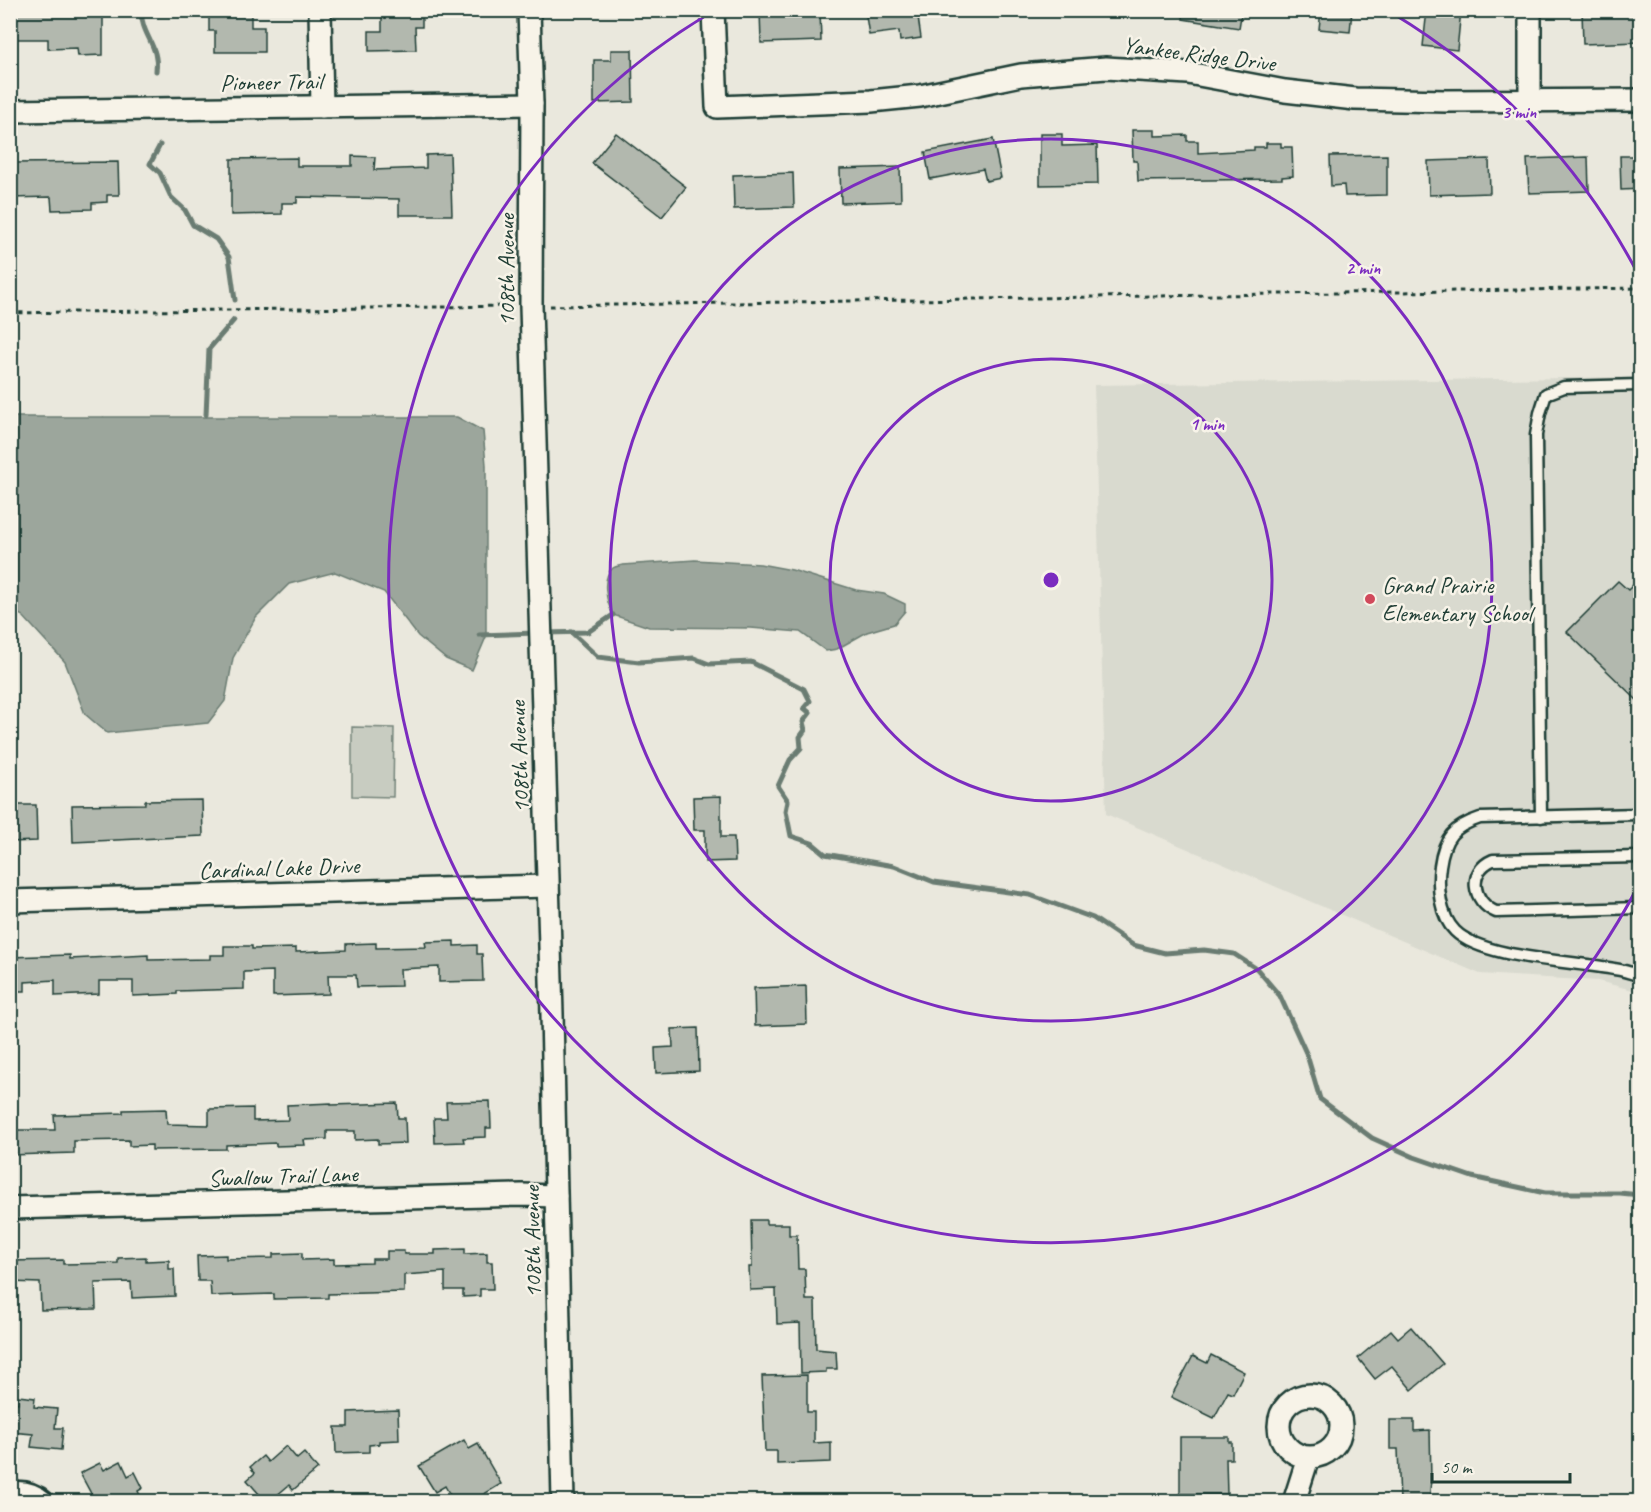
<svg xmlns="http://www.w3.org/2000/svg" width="1651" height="1512" font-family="Caveat,sans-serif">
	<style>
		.built { fill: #d9dacf }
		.green { fill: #c8ccc1; stroke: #74847a; stroke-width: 1.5 }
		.water { fill: #9ca69c; stroke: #6a7c72; stroke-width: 1.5 }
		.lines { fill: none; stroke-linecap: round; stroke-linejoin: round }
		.stream { stroke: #6a7c72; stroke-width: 5 }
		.building { fill: #b2b8ae; stroke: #1f3d34; stroke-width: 1.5 }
		.lane-casing { stroke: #1f3d34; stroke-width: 15 }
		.street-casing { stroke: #1f3d34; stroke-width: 26 }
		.path { stroke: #1f3d34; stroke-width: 3; stroke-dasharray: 4.5 4.5; stroke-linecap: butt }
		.lane { stroke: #f7f3e8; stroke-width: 10 }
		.street { stroke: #f7f3e8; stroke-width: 21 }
		.ring { fill: none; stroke: #7b2cbf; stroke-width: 3 }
		.poi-dot { fill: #d1495b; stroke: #f7f3e8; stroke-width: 2 }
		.labels { text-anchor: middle; stroke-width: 5; stroke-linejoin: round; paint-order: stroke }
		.street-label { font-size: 24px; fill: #1f3d34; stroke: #f7f3e8 }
		.poi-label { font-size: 24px; fill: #1f3d34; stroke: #f7f3e8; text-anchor: start }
		.centre { fill: #7b2cbf; stroke: #f7f3e8; stroke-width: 3 }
		.ring-label { font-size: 18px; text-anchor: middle; font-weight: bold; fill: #7b2cbf; stroke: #f7f3e8; stroke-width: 5; stroke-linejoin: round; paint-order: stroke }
	</style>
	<rect width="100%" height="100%" fill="#eae8dd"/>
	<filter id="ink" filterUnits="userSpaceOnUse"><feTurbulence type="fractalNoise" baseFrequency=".0167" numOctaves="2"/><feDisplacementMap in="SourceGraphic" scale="12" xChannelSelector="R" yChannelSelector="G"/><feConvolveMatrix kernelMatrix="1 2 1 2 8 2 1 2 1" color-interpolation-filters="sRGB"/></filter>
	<g filter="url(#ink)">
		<path class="built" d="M1640,377V992L1598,981L1480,974L1106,814L1094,385Z"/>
		<path class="green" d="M352,727L394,728L393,797L352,796Z"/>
		<g class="water">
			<path d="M10,417H457L483,431L486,465V637L472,670L446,659L418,636L384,592L335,572L289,584L256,617L233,658L225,701L208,723L107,733L85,714L65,662L23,616L11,610Z"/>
			<path d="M695,560L760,564L792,570L856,590L884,594L905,604V611L894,624L867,632L837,649L826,651L800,632L751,628L649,627L613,615C607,603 600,578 613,568C616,566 619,566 623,565Z"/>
		</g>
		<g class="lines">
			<g class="stream">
				<path d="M141,10C141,35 160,46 156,71"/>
				<path d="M160,145L150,164L160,173L171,197L185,210L193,225L216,239L229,257L235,300"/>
				<path d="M206,415L209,349L234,320"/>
				<path d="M571,632L598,657L639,662L694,658L709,664L751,662L804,689L810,701L804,708L810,713L803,722L805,730L800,737L801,748L790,760L778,786L788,801L786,811L791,836L812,843L825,854L894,866L934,882L1030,895L1093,918L1133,945L1165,953L1204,950L1234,954L1257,969L1280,996L1307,1055L1320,1099L1372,1138L1414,1157L1472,1177L1545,1193H1620L1640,1195"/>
				<path d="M545,633L588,632L613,615"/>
				<path d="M479,635L536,633"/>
			</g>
		</g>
		<g class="building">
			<path d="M48,10H103V55L78,56L77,48L48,49V39H10V12Z"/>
			<path d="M215,10H251V27H264V52H215V31H209V11Z"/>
			<path d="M382,10H422V27H415L416,50L369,51V31H382Z"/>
			<path d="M760,10H820L821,41L761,43Z"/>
			<path d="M865,10H917L921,38L900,41L899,31L869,35Z"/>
			<path d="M1184,10H1242L1239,28L1183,19Z"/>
			<path d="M1321,10H1352L1350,32L1319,29Z"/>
			<path d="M1427,10H1461L1457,50L1423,46Z"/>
			<path d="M1582,10H1641V42L1583,44Z"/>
			<path d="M611,50H632L633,102L594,103V60H611Z"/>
			<path d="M1132,130H1155V136L1187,135V141H1198V153L1254,150V147H1266V143H1281V147H1292L1293,176L1282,177V179L1138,181L1137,161H1133Z"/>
			<path d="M616,133L686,187L662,217L592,163Z"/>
			<path d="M1040,134H1062V146L1097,145L1098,184L1040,185Z"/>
			<path d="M993,139L1001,178L986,181L983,169L930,179L925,152Z"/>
			<path d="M450,154L452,215H399V199L297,197V203H282V214L231,215V159L297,158V166H352V156L375,157L374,170L426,168V155Z"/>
			<path d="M1387,155V195L1345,196L1344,185L1331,186L1330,156Z"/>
			<path d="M1620,156H1641V189L1621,190Z"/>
			<path d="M1588,157L1589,191L1529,193L1527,159Z"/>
			<path d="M1489,159L1490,193L1429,195L1428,161Z"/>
			<path d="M118,162L119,195H107V202L92,203V209L52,210L51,197L10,198V163Z"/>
			<path d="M900,167L901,201L841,203L840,169Z"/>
			<path d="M793,173L794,207L734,209L733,175Z"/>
			<path d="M1641,577V704L1567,632L1618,581L1628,590Z"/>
			<path d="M721,796V837H734L735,861L705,862V830H694L693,797Z"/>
			<path d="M202,800L203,836L73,842L72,805L145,804V801Z"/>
			<path d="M10,805H36L37,841L10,842Z"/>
			<path d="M454,941V946L477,945V954H482L483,981L439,982V967L400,969L401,986L357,987L356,975H328L329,994L273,996V971L244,972V989L177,991V994L133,996V981H99V994L55,996V980L25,982V991H10V957L70,955V959L148,955V960L210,959V955H224V946H252V949L296,948V952L346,950V944L376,943V948L426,947L425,942Z"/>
			<path d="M806,986L807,1024L755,1026L754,988Z"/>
			<path d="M698,1028L699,1071L656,1073L655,1048L673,1047L672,1029Z"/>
			<path d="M490,1101L491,1128H486V1137L463,1138L464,1142L435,1143L434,1118H447L446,1102Z"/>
			<path d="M331,1103V1105L397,1103L398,1118H405L406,1143L378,1144V1139L355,1140V1131H327V1139L304,1140L305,1145L276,1146V1143L226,1145V1149L152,1150V1145L129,1146V1140L74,1141V1153L10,1155V1130H55L54,1115L123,1113V1110L166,1109L167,1124L209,1125V1109L253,1108V1121L288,1120L287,1105Z"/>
			<path d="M751,1220H766V1224H789V1235H797L798,1269H805L806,1300H815L816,1349L836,1351L837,1369H826V1372L801,1373L800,1323L777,1324L776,1289L750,1290L749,1267H752Z"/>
			<path d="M465,1249V1254L487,1253V1262H492L493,1289H480V1296L463,1297V1290H445V1272L404,1275V1292L328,1294V1298L274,1299V1294L211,1296L210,1281H198L197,1256L226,1255V1259L273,1258V1254L302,1253V1260L334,1259V1264L372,1263V1259H387V1251H404V1254H435V1250Z"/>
			<path d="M146,1257V1261L169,1260V1269H174L175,1296L132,1298L131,1282L95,1283L96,1309L41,1310L40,1283L10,1282V1261L63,1260V1264L118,1263V1258Z"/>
			<path d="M1411,1327L1443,1364L1412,1390L1392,1366L1375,1379L1358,1358L1391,1330L1398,1338Z"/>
			<path d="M1211,1355L1244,1372L1233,1394L1228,1392L1214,1418L1171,1397L1193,1356L1207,1363Z"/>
			<path d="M807,1375V1412H814V1443L831,1442V1462L777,1464V1451H765L762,1376Z"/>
			<path d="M18,1396L35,1398L34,1407L57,1409L55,1428H63L61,1450L31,1447L33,1434L10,1432V1402L18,1403Z"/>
			<path d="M398,1410L399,1440L379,1441V1444L369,1445V1452L336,1453L335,1427H348V1412Z"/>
			<path d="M1390,1420H1414V1431L1430,1430L1431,1480L1429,1502H1400L1398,1449H1390Z"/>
			<path d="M1180,1437H1229V1442H1232V1459H1226L1227,1494H1180Z"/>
			<path d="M464,1440L469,1449L478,1444L501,1484L471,1502H454L445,1486L435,1492L419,1466Z"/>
			<path d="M286,1446L297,1459L304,1453L318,1469L293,1490L289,1485L269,1502H266L247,1480L255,1473L250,1467L263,1456L268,1462Z"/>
			<path d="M121,1461L128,1476L135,1472L143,1488L138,1491L143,1502H102L99,1497L94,1499L80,1473L100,1463L104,1470Z"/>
		</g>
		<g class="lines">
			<g class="lane-casing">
				<g id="lane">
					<path d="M1640,814L1480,818C1453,827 1444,837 1440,866C1437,887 1440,916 1455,931C1483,959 1575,961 1614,969C1623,970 1632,973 1640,976"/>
					<path d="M1541,817L1536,435L1540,413L1546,394L1564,387L1640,385"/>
					<path d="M1640,857L1493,860C1467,871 1472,902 1496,912L1640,908"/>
				</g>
			</g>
			<g class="street-casing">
				<g id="street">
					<path d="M320,10L322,107"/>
					<path d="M529,10L532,104L531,306L552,1014L563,1502"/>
					<path d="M713,10L717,107L871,101L920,96L1021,75L1106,68L1188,73L1285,91L1355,99L1446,101L1640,100"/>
					<path d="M1530,101V10"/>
					<path d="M10,111L532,104"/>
					<path d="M10,901L548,886"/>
					<path d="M10,1208L522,1195L556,1196"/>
					<circle cx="1310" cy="1426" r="31"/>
					<path d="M10,1493C23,1491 33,1493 43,1502"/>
					<path d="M1294,1502L1308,1458"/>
				</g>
			</g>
			<g class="path">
				<path d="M550,306L1640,288"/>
				<path d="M10,313L511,306"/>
			</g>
			<use href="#lane" class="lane"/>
			<use href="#street" class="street"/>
		</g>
	</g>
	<g class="ring">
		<circle cx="1051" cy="580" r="221"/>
		<circle cx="1051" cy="580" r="441"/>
		<path d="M1638 886A662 662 0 1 1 710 13M1392 13A662 662 0 0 1 1638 274"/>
	</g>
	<circle class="poi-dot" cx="1370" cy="599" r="6"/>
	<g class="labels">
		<g class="street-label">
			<text transform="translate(1199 54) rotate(7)" y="8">Yankee Ridge Drive</text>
			<text transform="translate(271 82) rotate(-1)" y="8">Pioneer Trail</text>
			<text transform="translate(506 270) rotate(-90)" y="8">108th Avenue</text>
			<text transform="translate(519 757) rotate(-92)" y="8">108th Avenue</text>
			<text transform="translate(279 868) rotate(-2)" y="8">Cardinal Lake Drive</text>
			<text transform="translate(283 1176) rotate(-2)" y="8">Swallow Trail Lane</text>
			<text transform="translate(532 1242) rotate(-91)" y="8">108th Avenue</text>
		</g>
		<g class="poi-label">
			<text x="1382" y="593">Grand Prairie<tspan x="1382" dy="28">Elementary School</tspan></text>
		</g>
	</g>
	<circle cx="1051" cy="580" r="9" class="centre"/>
	<g class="ring-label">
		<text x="1519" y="118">3 min</text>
		<text x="1363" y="274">2 min</text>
		<text x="1207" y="430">1 min</text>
	</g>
	<rect width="1651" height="1512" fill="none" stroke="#f7f3e8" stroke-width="36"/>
	<rect x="18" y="18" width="1615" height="1476" fill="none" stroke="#1f3d34" stroke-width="2" filter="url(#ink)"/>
	<path d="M1432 1473v9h138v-9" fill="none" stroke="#1f3d34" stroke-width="3"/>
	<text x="1441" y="1473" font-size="18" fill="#1f3d34" stroke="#f7f3e8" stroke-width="4.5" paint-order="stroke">50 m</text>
</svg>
